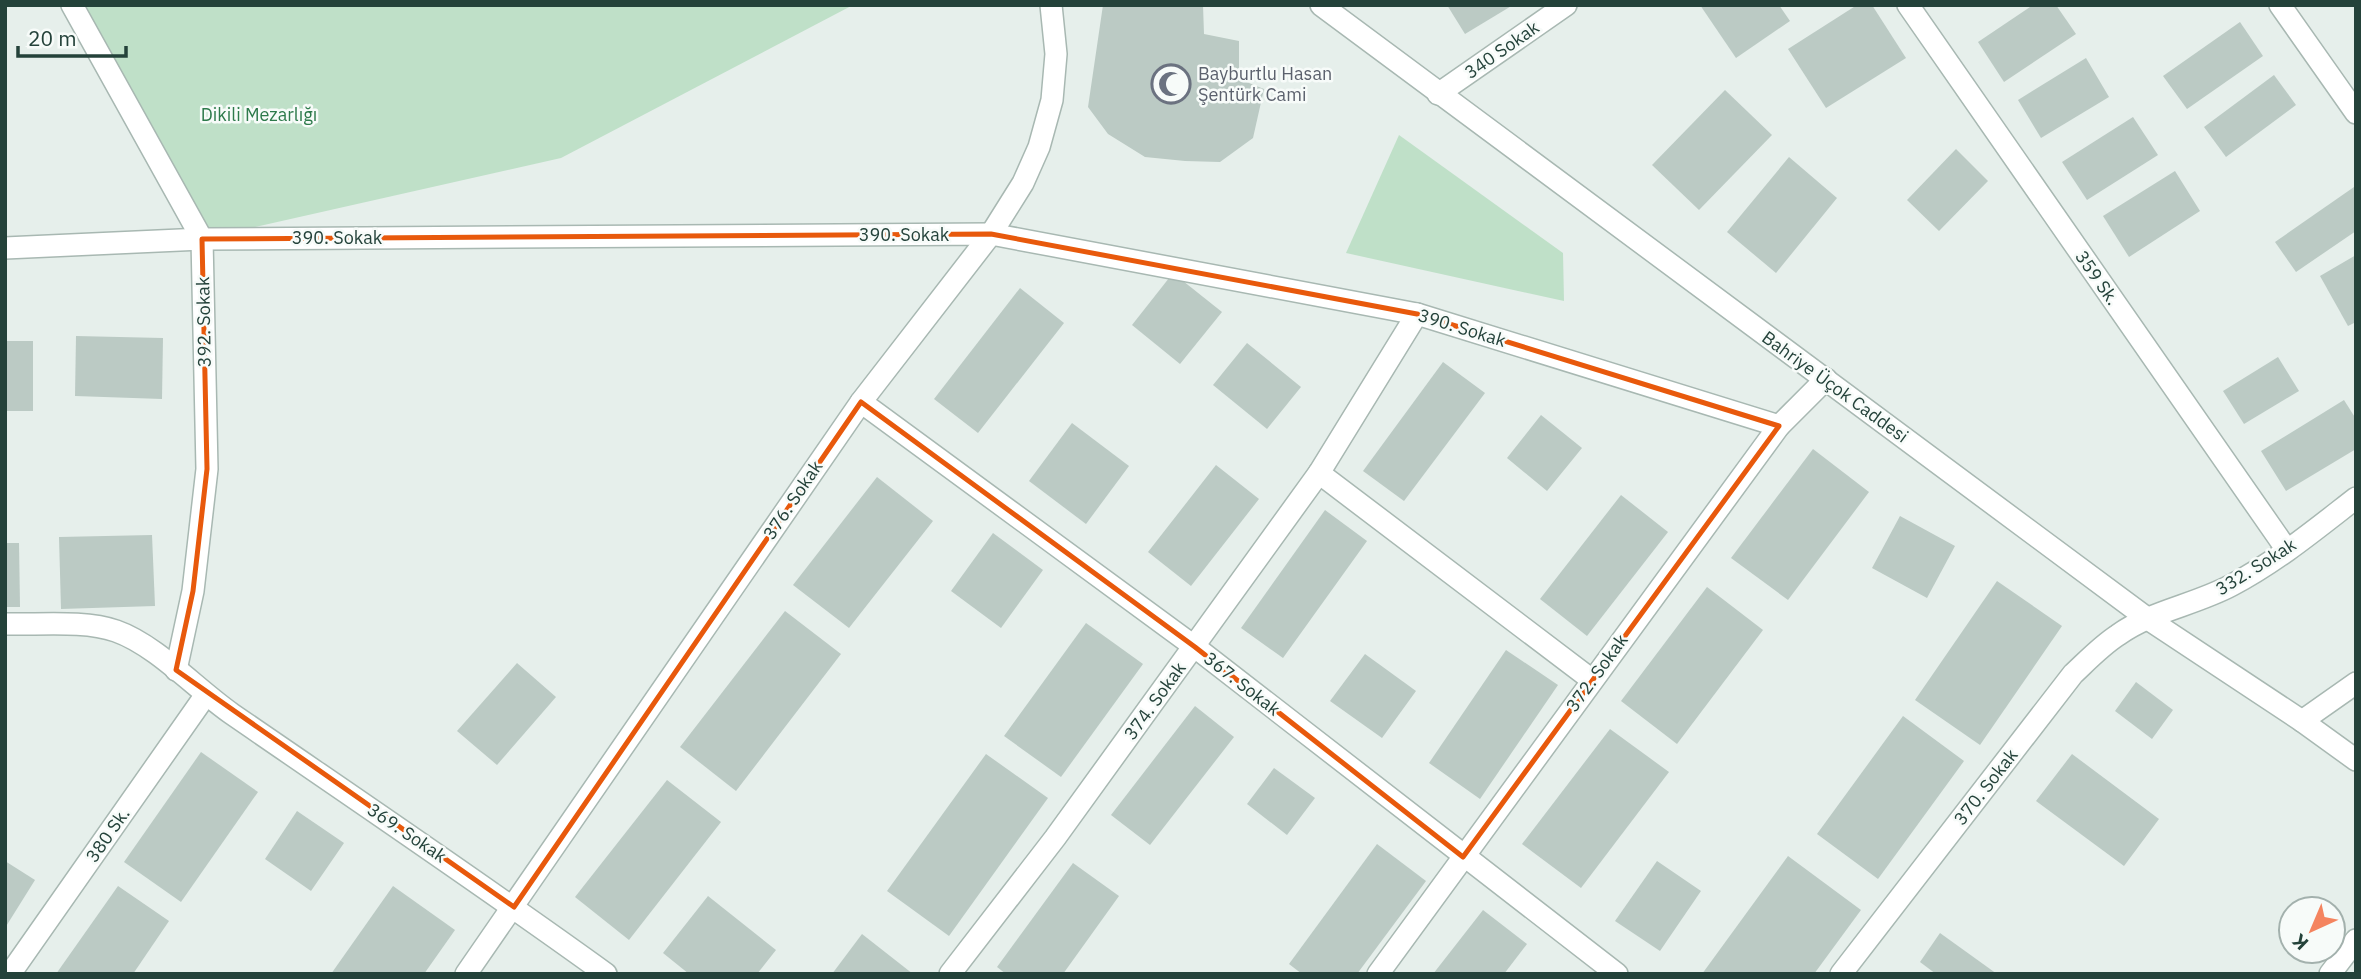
<svg xmlns="http://www.w3.org/2000/svg" width="2361" height="979" font-family="'IBM Plex Sans',sans-serif">
	<style>
		.green { fill: #bfe0c8 }
		.building { fill: #bbcac4 }
		.lines { fill: none; stroke-linecap: round; stroke-linejoin: round }
		.minor-casing { stroke: #a8b8b2; stroke-width: 24 }
		.tertiary-casing { stroke: #a8b8b2; stroke-width: 24 }
		.minor { stroke: #fff; stroke-width: 21 }
		.tertiary { stroke: #fff; stroke-width: 21 }
		.marked { fill: none; stroke: #e8590c; stroke-width: 5; stroke-linejoin: round }
		.labels { text-anchor: middle; stroke-width: 5; stroke-linejoin: round; paint-order: stroke }
		.street-label { font-size: 18px; fill: #24423a; stroke: #f7fbf9 }
		.worship-label { font-size: 18px; fill: #5b616d; stroke: #f7fbf9; text-anchor: start }
		.park-label { font-size: 18px; fill: #2d7a4b; stroke: #f7fbf9 }
	</style>
	<rect width="100%" height="100%" fill="#e6efeb"/>
	<g class="green">
		<path d="M72,5H853L561,158L202,239Z"/>
		<path d="M1399,135L1563,253L1564,301L1346,253Z"/>
	</g>
	<g class="building">
		<path d="M1103,5H1203L1204,34L1239,41V79L1264,89L1253,138L1220,162L1185,161L1145,157L1108,134L1088,107Z"/>
		<path d="M1447,5H1513L1465,34Z"/>
		<path d="M1700,5H1779L1790,21L1736,58Z"/>
		<path d="M1857,5H1872L1906,58L1826,108L1788,49Z"/>
		<path d="M2033,5H2056L2076,34L2004,82L1978,42Z"/>
		<path d="M2240,22L2263,56L2187,109L2163,76Z"/>
		<path d="M2086,58L2109,97L2041,138L2018,100Z"/>
		<path d="M2274,75L2296,105L2226,157L2204,127Z"/>
		<path d="M1725,90L1772,135L1699,210L1652,165Z"/>
		<path d="M2133,117L2158,155L2087,200L2062,162Z"/>
		<path d="M1956,149L1988,181L1939,231L1907,200Z"/>
		<path d="M1789,157L1837,198L1776,273L1727,232Z"/>
		<path d="M2175,171L2200,211L2129,257L2103,216Z"/>
		<path d="M2354,187L2356,231L2296,272L2275,242Z"/>
		<path d="M2356,255V322L2348,326L2320,276Z"/>
		<path d="M1173,273L1222,312L1180,364L1132,325Z"/>
		<path d="M1020,288L1064,323L978,433L934,399Z"/>
		<path d="M76,336L163,338L162,399L75,396Z"/>
		<rect x="5" y="341" width="28" height="70"/>
		<path d="M1247,343L1301,387L1267,429L1213,385Z"/>
		<path d="M2278,357L2299,391L2244,424L2223,391Z"/>
		<path d="M1443,362L1485,393L1404,501L1363,471Z"/>
		<path d="M2344,400L2356,419V449L2286,491L2261,451Z"/>
		<path d="M1541,415L1582,448L1547,491L1507,458Z"/>
		<path d="M1072,423L1129,466L1086,524L1029,481Z"/>
		<path d="M1813,449L1869,492L1788,600L1731,558Z"/>
		<path d="M1216,465L1259,499L1191,586L1148,552Z"/>
		<path d="M877,477L933,521L849,628L793,585Z"/>
		<path d="M1621,495L1668,532L1587,636L1540,599Z"/>
		<path d="M1325,510L1367,541L1283,658L1241,628Z"/>
		<path d="M1900,516L1955,546L1927,598L1872,568Z"/>
		<path d="M993,533L1043,570L1001,628L951,591Z"/>
		<path d="M152,535L155,606L61,609L59,537Z"/>
		<path d="M5,543H19L20,607H5Z"/>
		<path d="M1997,581L2062,626L1980,745L1915,700Z"/>
		<path d="M1707,587L1763,630L1677,744L1621,701Z"/>
		<path d="M785,611L841,654L736,791L680,747Z"/>
		<path d="M1086,623L1143,664L1061,777L1004,736Z"/>
		<path d="M1506,650L1558,685L1480,799L1429,763Z"/>
		<path d="M1365,654L1416,691L1382,738L1330,701Z"/>
		<path d="M517,663L556,697L497,765L457,731Z"/>
		<path d="M2136,682L2173,710L2152,739L2115,711Z"/>
		<path d="M1195,706L1234,737L1150,845L1111,815Z"/>
		<path d="M1903,716L1964,761L1878,879L1817,834Z"/>
		<path d="M1610,729L1669,772L1581,888L1522,844Z"/>
		<path d="M201,752L258,792L181,902L124,862Z"/>
		<path d="M986,754L1048,798L949,936L887,891Z"/>
		<path d="M2072,754L2159,819L2124,866L2036,801Z"/>
		<path d="M1274,768L1315,798L1287,835L1247,804Z"/>
		<path d="M667,780L721,822L629,940L575,897Z"/>
		<path d="M297,811L344,843L311,891L265,859Z"/>
		<path d="M1377,844L1426,881L1357,974H1302L1289,964Z"/>
		<path d="M1788,856L1861,910L1814,974H1702Z"/>
		<path d="M5,861L35,880L5,928Z"/>
		<path d="M1657,861L1701,891L1660,951L1615,921Z"/>
		<path d="M1073,863L1119,896L1063,974H1006L997,967Z"/>
		<path d="M118,886L169,921L133,974H56Z"/>
		<path d="M393,886L455,930L424,974H331Z"/>
		<path d="M708,896L776,950L757,974H689L663,953Z"/>
		<path d="M1483,910L1527,944L1504,974H1433Z"/>
		<path d="M1940,933L1997,974H1936L1920,962Z"/>
		<path d="M862,934L913,974H832Z"/>
	</g>
	<g class="lines">
		<g class="minor-casing">
			<g id="minor">
				<path d="M72,5L202,239L207,469L193,591L176,670"/>
				<path d="M1908,5L2287,550"/>
				<path d="M2280,5L2356,113"/>
				<path d="M1438,94L1566,5"/>
				<path d="M5,248L202,239L991,234L1417,314L1779,426"/>
				<path d="M861,402L1195,647L1617,974"/>
				<path d="M1319,473L1592,680"/>
				<path d="M5,624C39,625 85,620 116,631C156,645 196,689 232,714C357,800 483,885 606,974"/>
				<path d="M2302,721L2356,683"/>
				<path d="M10,974L205,696"/>
				<path d="M466,974L861,402L991,234L1023,183L1039,147L1052,100L1056,54L1051,5"/>
				<path d="M950,974L1055,838L1319,473L1417,314"/>
				<path d="M1378,974L1779,426L1826,379"/>
				<path d="M1841,974L2073,674C2087,661 2101,646 2118,635C2151,611 2195,605 2232,585C2276,562 2316,529 2356,498"/>
				<path d="M2330,974L2356,940"/>
			</g>
		</g>
		<g class="tertiary-casing">
			<path id="tertiary" d="M1321,5L2148,619L2302,721L2356,760"/>
		</g>
		<use href="#minor" class="minor"/>
		<use href="#tertiary" class="tertiary"/>
	</g>
	<path class="marked" d="M991,234L1417,314L1779,426L1463,857L1195,647L861,402L514,907L176,670L193,591L207,469L202,239Z"/>
	<defs>
		<g id="mosque-ring" transform="scale(2.0125)"><circle r="9.5" fill="#f7fbf9" stroke="#6b7280" stroke-width="1.5"/><path d="M3.5-4.9A6 6 0 1 0 3.5 4.9A5 5 0 1 1 3.5-4.9Z" fill="#6b7280"/></g>
	</defs>
	<g fill-rule="evenodd">
		<use href="#mosque-ring" x="1171" y="84"/>
	</g>
	<g class="labels">
		<g class="street-label">
			<text transform="translate(1502 50) rotate(-35)" y="6">340 Sokak</text>
			<text x="904" y="241">390. Sokak</text>
			<text x="337" y="244">390. Sokak</text>
			<text transform="translate(2097 278) rotate(55)" y="6">359 Sk.</text>
			<text transform="translate(204 322) rotate(-91)" y="6">392. Sokak</text>
			<text transform="translate(1462 328) rotate(17)" y="6">390. Sokak</text>
			<text transform="translate(1835 387) rotate(36)" y="6">Bahriye Üçok Caddesi</text>
			<text transform="translate(793 500) rotate(-56)" y="6">376. Sokak</text>
			<text transform="translate(2256 567) rotate(-32)" y="6">332. Sokak</text>
			<text transform="translate(1597 673) rotate(-54)" y="6">372. Sokak</text>
			<text transform="translate(1242 684) rotate(38)" y="6">367. Sokak</text>
			<text transform="translate(1155 701) rotate(-54)" y="6">374. Sokak</text>
			<text transform="translate(1986 787) rotate(-52)" y="6">370. Sokak</text>
			<text transform="translate(407 833) rotate(34)" y="6">369. Sokak</text>
			<text transform="translate(108 835) rotate(-55)" y="6">380 Sk.</text>
		</g>
		<g class="worship-label">
			<text x="1198" y="80">Bayburtlu Hasan<tspan x="1198" dy="21">Şentürk Cami</tspan></text>
		</g>
		<g class="park-label">
			<text x="259" y="121">Dikili Mezarlığı</text>
		</g>
	</g>
	<rect width="2361" height="979" fill="none" stroke="#24423a" stroke-width="14"/>
	<g transform="translate(2312 930) rotate(224)"><circle r="33" fill="#f7fbf9" stroke="#a3b1ad" stroke-width="2"/>
	<path d="M0-5L12 26L0 18L-12 26Z" fill="#f4845f"/>
	<text y="-10" font-size="19" font-weight="bold" text-anchor="middle" fill="#24423a">K</text>
	</g>
	<path d="M18 46v10h108v-10" fill="none" stroke="#24423a" stroke-width="3.5"/>
	<text x="28" y="46" font-size="21" fill="#24423a" stroke="#f7fbf9" stroke-width="5" paint-order="stroke">20 m</text>
</svg>
